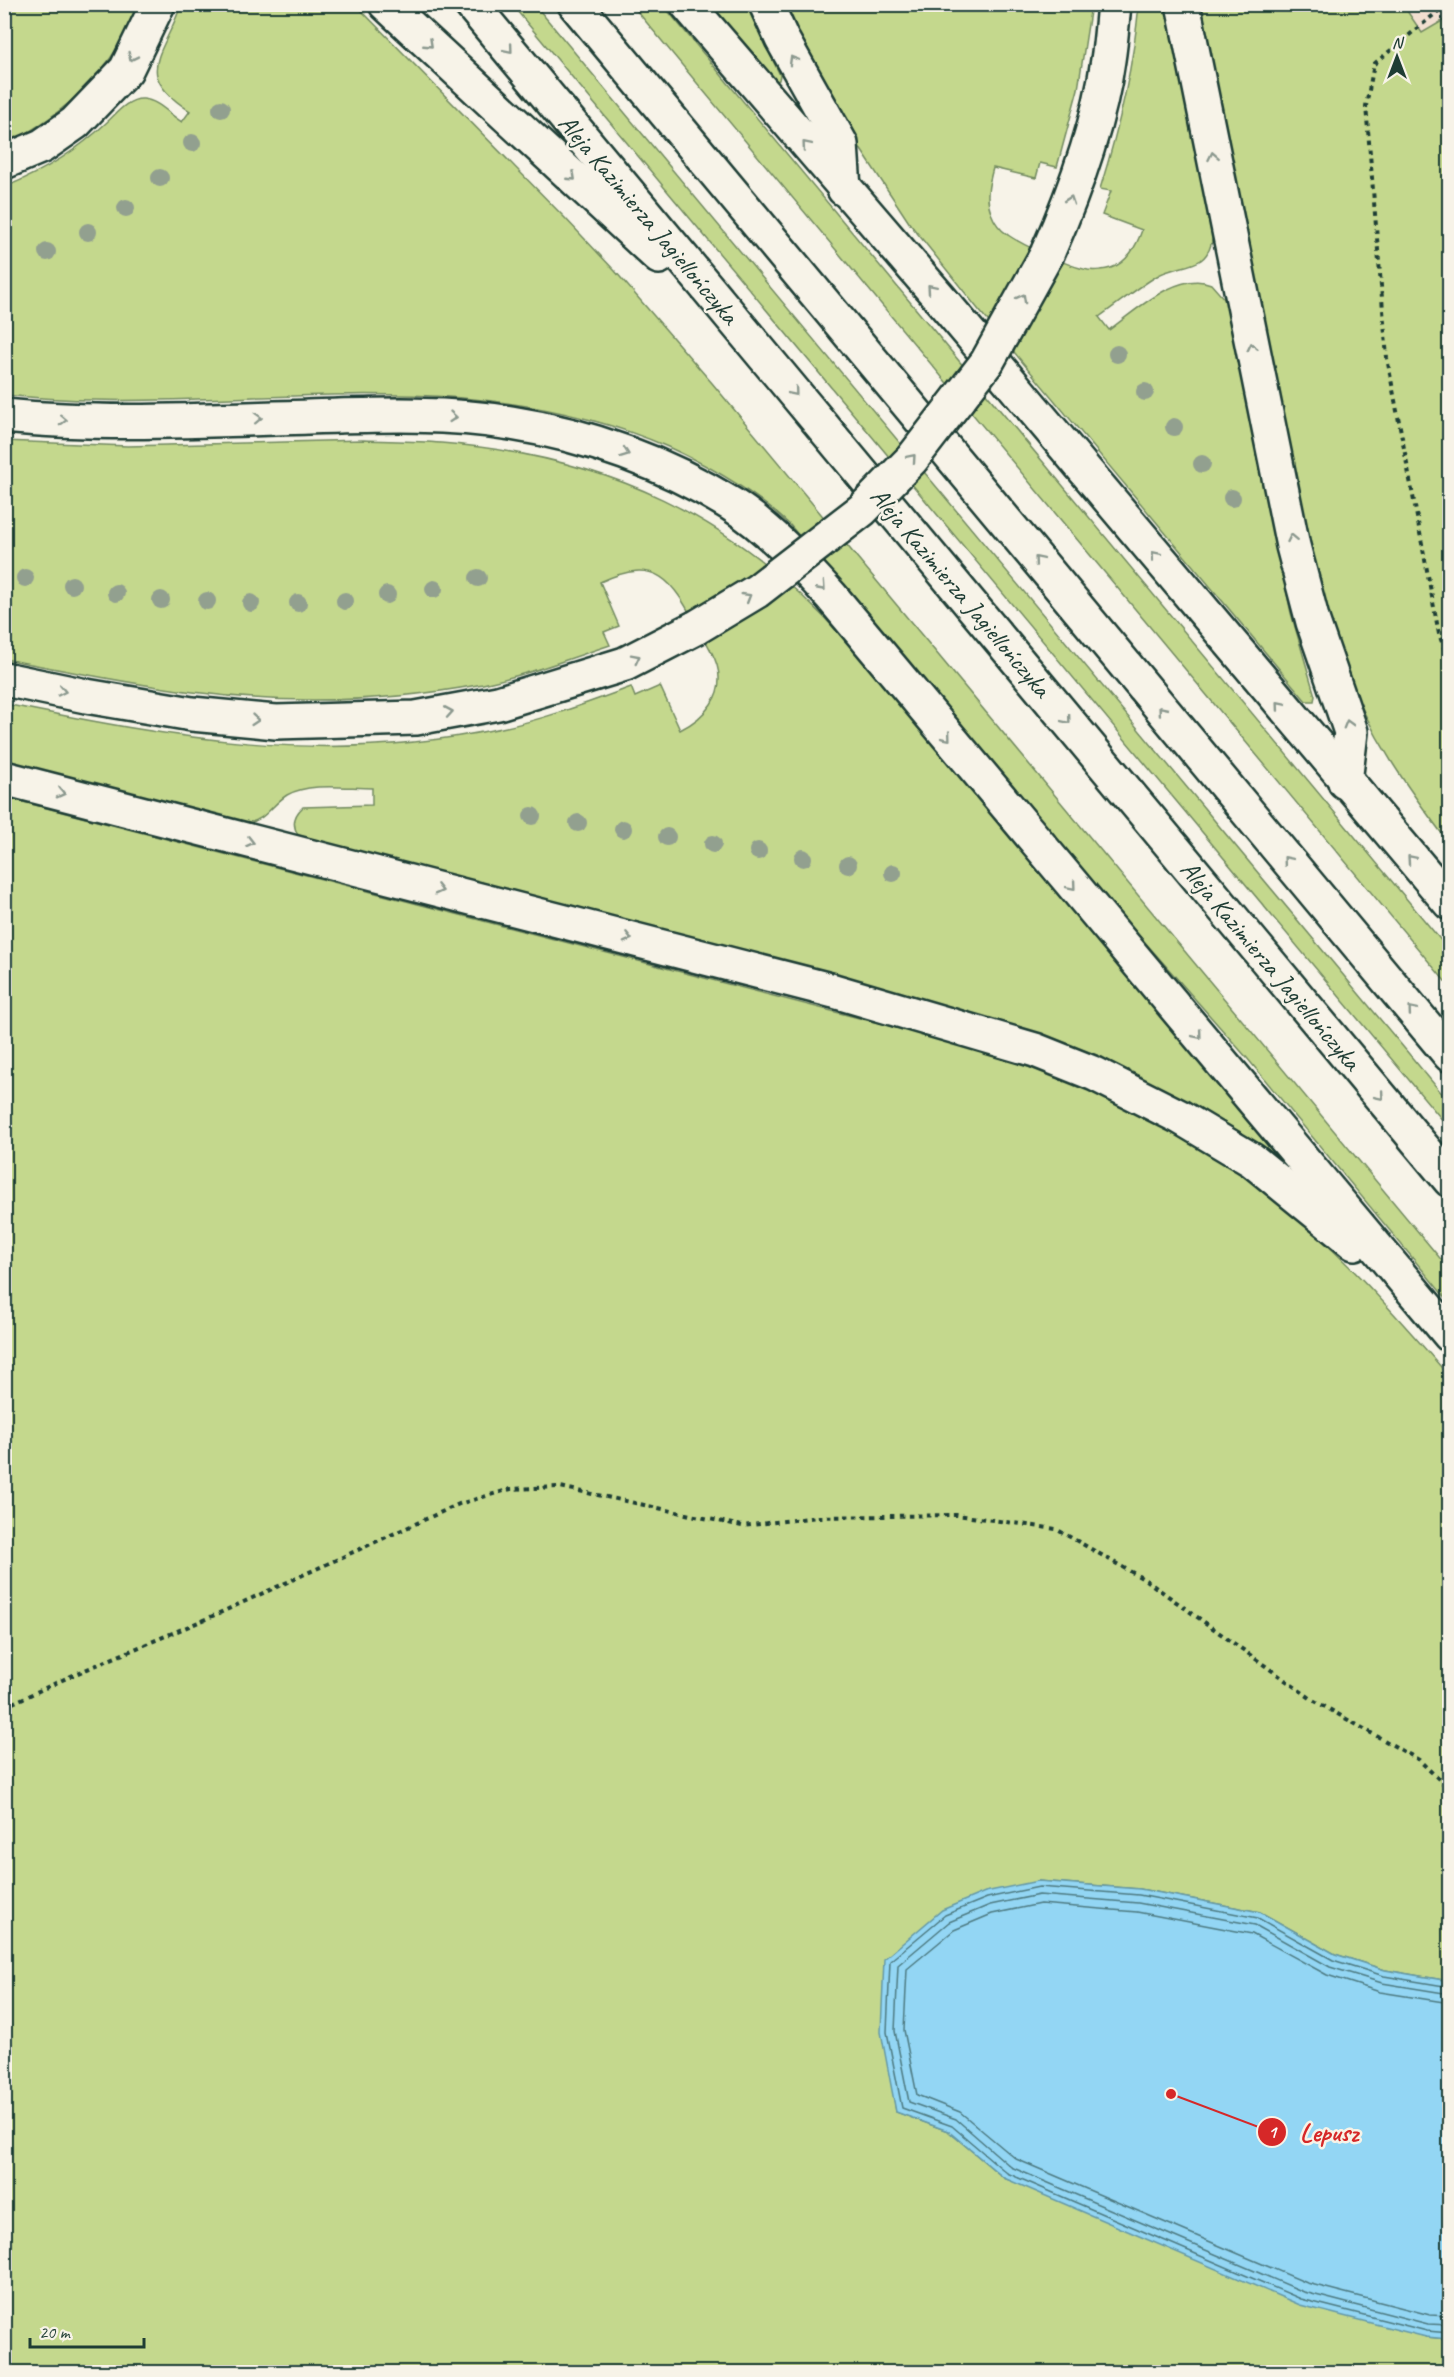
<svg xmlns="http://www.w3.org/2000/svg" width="1454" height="2377" font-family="Caveat,sans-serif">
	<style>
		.built { fill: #f2dfd1 }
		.green { fill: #c4d88d; stroke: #728a60; stroke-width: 1.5 }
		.water { fill: #93d6f4; stroke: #6599a7; stroke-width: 1.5 }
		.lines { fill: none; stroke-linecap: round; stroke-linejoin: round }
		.shore { stroke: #4d7a81; stroke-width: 1.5 }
		.motorway-casing { stroke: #1f3d34; stroke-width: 38 }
		.path { stroke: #1f3d34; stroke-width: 4; stroke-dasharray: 4.5 4.5; stroke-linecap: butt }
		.motorway { stroke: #f7f3e8; stroke-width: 33 }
		.motorway-bridge-casing { stroke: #1f3d34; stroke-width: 38; stroke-linecap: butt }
		.motorway-bridge { stroke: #f7f3e8; stroke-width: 33 }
		.tree { fill: #92a08f }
		.oneway { stroke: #8b988e }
		.labels { text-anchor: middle; stroke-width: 5; stroke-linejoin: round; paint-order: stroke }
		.street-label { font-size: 26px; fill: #1f3d34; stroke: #f7f3e8 }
		.leader { fill: none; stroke: #d62828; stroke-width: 2 }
		.callout-dot { fill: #d62828; stroke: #f7f3e8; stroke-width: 2 }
		.mark-label { font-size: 18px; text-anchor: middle; font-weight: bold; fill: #fff }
		.callout-label { font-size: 27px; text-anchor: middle; font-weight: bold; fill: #d62828; stroke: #f7f3e8; stroke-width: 5; stroke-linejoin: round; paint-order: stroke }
	</style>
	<rect width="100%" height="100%" fill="#f7f3e8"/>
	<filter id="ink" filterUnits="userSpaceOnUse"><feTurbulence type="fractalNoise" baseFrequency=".0167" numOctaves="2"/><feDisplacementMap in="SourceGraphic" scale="12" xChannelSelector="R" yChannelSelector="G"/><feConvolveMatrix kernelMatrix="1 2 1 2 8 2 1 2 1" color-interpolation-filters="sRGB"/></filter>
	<g filter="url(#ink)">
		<path class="built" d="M1403,5H1449V17L1422,33Z"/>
		<g class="green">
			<path d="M5,5H139C115,69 64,115 5,145Z"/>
			<path d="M181,5H356L565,218L615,271L712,383L1449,1269V1302L1247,1058L1069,856L790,525C754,491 712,467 668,447C457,354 226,418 5,395V187C42,172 77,151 106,123C116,114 128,98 143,99C158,100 170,115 182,122L190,111C131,73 164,56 181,5Z"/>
			<path d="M512,5H535L1449,1102V1128Z"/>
			<path d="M632,5H663L1449,950V986Z"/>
			<path d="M706,5H746L780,75L779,80L775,82Z"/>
			<path d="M784,5H1091L1078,89L1057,167L1040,163L1036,178L993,168C989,183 985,198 991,213C994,221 1000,230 1008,235C1024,246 1068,266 1088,270C1094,271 1105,270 1111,268C1127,263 1137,245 1142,230L1102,215L1111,191L1100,189C1119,128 1133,67 1139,5H1165L1213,235C1212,244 1209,254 1201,260C1191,267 1170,268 1157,276C1137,288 1118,304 1099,317L1109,330C1134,312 1178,270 1211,284L1226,301L1291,613L1315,696L1314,701H1306L978,309L910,224L854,139L810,59Z"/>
			<path d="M1199,5H1403L1422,33L1449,17V843C1408,789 1369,734 1346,670C1331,631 1322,591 1312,551Z"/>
			<path d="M363,440C389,441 415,441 441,443C605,456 734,515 844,639L1275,1151L1272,1153L1266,1151C1215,1118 1163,1086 1107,1061C1068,1044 1027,1032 987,1018L298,835C292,825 294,815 303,807L372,805V788C346,788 310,782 287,795C270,806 267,820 245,824L5,761V704C174,738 324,766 497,729C543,720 587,703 631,687L635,697L660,686L680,730C704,718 726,695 717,665C713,652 705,640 698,628C672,581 658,555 600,582L619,626L604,632L610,645C568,659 526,675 483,684C388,702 289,705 193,692C130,684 67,671 5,659L4,441L128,446Z"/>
			<path d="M4,797L913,1032C957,1045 1001,1057 1044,1072C1125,1102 1202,1144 1270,1196C1338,1248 1394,1313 1449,1376V1981L1385,1970L1335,1954L1260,1912L1140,1889L1038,1881L891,2076L896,2112L948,2131L1004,2178L1426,2337L1449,2339V2372H5Z"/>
		</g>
		<path class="water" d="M1038,1881L1140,1889L1260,1912L1335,1954L1385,1970L1449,1981V2339L1426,2337L1300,2305L1004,2178L948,2131L896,2112L881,2032L884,1959L942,1910L985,1892Z"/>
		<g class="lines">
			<g class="shore">
				<path d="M1450,1987L1384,1976L1333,1960L1258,1918L1139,1895L1039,1887L987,1898L945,1915L890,1961L887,2032L902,2108L952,2126L1007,2173L1301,2299L1427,2331L1450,2333"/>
				<path d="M1450,1994L1382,1983L1330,1967L1255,1925L1138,1903L1039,1895L990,1905L949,1922L898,1965L895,2031L909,2102L956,2119L1011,2167L1304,2292L1428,2324L1450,2325"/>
				<path d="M1450,2003L1380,1992L1327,1975L1252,1934L1137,1912L1040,1904L992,1914L954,1930L907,1969L904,2030L917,2095L960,2112L1016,2159L1307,2283L1430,2315L1450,2316"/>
			</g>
			<g class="motorway-casing">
				<g id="motorway">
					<path d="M386,4L659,257"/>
					<path d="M471,4L1450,1180"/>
					<path d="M575,4L1450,1055"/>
					<path d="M687,4L938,296L1450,903"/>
					<path d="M766,4L782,39L841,144L844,189"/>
					<path d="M1183,4L1293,546L1313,622L1351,732L1345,782"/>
					<path d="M4,162L42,146L75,123L126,70L158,4"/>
					<path d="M1047,254C1074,193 1099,126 1108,60C1111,42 1112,23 1114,4"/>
					<path d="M4,416C105,426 207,420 308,417C375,415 444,412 511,423C588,435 665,463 731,504C768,527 802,564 831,596L1450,1335"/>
					<path d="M4,679L86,696L192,714L276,722L416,718L498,703L625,664L697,627"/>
					<path d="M4,778L834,991L1035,1050L1095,1074L1180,1117L1252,1160L1354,1243"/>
				</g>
			</g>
			<g class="path">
				<path d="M1447,4L1374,64L1366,106L1387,358L1439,634L1450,664"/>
				<path d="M4,1707L71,1676L215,1615L459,1504L511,1489L560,1487L742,1526L818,1517L957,1515L1056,1529L1147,1581L1313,1700L1419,1760L1450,1790"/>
			</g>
			<use href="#motorway" class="motorway"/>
			<g class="motorway-bridge-casing">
				<path id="motorway-bridge" d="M697,627L757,591L862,510L912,459L987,362L1047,254"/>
			</g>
			<use href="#motorway-bridge" class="motorway-bridge"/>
		</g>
		<g class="tree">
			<circle cx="221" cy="109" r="9"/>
			<circle cx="192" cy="143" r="9"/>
			<circle cx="160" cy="178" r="9"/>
			<circle cx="126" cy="208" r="9"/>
			<circle cx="88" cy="232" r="9"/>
			<circle cx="47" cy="252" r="9"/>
			<circle cx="1117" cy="354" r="9"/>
			<circle cx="1145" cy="392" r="9"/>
			<circle cx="1174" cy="427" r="9"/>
			<circle cx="1202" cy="464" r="9"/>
			<circle cx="1232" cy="498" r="9"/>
			<circle cx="25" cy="578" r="9"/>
			<circle cx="478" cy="578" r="9"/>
			<circle cx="72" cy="585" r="9"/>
			<circle cx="434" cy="589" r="9"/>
			<circle cx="116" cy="593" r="9"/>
			<circle cx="387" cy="595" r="9"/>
			<circle cx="161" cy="600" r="9"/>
			<circle cx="207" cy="601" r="9"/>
			<circle cx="345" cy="601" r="9"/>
			<circle cx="251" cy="603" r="9"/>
			<circle cx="298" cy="603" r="9"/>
			<circle cx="532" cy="816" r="9"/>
			<circle cx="578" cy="823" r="9"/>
			<circle cx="623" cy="829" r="9"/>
			<circle cx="667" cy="837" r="9"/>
			<circle cx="713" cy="844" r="9"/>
			<circle cx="758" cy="851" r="9"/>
			<circle cx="803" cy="858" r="9"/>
			<circle cx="848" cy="865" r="9"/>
			<circle cx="893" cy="873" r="9"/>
		</g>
		<defs><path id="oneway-chevron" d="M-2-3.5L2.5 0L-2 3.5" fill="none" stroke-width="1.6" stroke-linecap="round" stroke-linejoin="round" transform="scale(1.5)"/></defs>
		<g class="oneway">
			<use href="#oneway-chevron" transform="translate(429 44) rotate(43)"/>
			<use href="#oneway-chevron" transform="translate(509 49) rotate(50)"/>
			<use href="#oneway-chevron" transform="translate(132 57) rotate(116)"/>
			<use href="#oneway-chevron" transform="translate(793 60) rotate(-120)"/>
			<use href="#oneway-chevron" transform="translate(806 145) rotate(-130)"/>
			<use href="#oneway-chevron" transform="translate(1213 156) rotate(-101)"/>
			<use href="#oneway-chevron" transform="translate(572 177) rotate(43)"/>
			<use href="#oneway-chevron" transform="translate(1070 200) rotate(-71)"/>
			<use href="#oneway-chevron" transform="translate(931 288) rotate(-131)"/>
			<use href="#oneway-chevron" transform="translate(1022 298) rotate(-61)"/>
			<use href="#oneway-chevron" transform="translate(1252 347) rotate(-102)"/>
			<use href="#oneway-chevron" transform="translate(794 392) rotate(50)"/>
			<use href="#oneway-chevron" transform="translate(453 417) rotate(5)"/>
			<use href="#oneway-chevron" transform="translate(258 418) rotate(-2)"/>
			<use href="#oneway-chevron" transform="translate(63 420) rotate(2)"/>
			<use href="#oneway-chevron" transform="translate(625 453) rotate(20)"/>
			<use href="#oneway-chevron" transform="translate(912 458) rotate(-49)"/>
			<use href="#oneway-chevron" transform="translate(1292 538) rotate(-102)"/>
			<use href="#oneway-chevron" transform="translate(1155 555) rotate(-130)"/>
			<use href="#oneway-chevron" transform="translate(1038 560) rotate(-130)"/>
			<use href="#oneway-chevron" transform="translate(822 587) rotate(48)"/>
			<use href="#oneway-chevron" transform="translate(747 597) rotate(-31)"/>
			<use href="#oneway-chevron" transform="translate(636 658) rotate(-27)"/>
			<use href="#oneway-chevron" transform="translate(62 691) rotate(12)"/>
			<use href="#oneway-chevron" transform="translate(1280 705) rotate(-130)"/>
			<use href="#oneway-chevron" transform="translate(1162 710) rotate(-130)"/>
			<use href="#oneway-chevron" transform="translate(449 712) rotate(-10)"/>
			<use href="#oneway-chevron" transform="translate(255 720) rotate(5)"/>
			<use href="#oneway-chevron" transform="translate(1067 720) rotate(50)"/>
			<use href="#oneway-chevron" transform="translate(1348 724) rotate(-106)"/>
			<use href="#oneway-chevron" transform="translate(947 737) rotate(50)"/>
			<use href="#oneway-chevron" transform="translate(61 793) rotate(14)"/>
			<use href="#oneway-chevron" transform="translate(250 842) rotate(14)"/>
			<use href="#oneway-chevron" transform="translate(1411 859) rotate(-131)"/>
			<use href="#oneway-chevron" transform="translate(1287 860) rotate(-130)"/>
			<use href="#oneway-chevron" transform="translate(1072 886) rotate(50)"/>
			<use href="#oneway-chevron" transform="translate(439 890) rotate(14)"/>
			<use href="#oneway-chevron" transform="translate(628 938) rotate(14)"/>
			<use href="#oneway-chevron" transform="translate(1412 1010) rotate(-130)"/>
			<use href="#oneway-chevron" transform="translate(1198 1035) rotate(50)"/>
			<use href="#oneway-chevron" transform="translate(1380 1096) rotate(50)"/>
		</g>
	</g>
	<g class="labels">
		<g class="street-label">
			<text transform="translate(649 219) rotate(50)" y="9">Aleja Kazimierza Jagiellończyka</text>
			<text transform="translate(961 592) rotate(50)" y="9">Aleja Kazimierza Jagiellończyka</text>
			<text transform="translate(1271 965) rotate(50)" y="9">Aleja Kazimierza Jagiellończyka</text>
		</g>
	</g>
	<path class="leader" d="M1171 2094L1272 2132"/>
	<g class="callout-dot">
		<circle cx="1171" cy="2094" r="6"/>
		<circle cx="1272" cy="2132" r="15"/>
	</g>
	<g class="mark-label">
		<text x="1272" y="2138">1</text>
	</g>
	<g class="callout-label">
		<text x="1329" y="2141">Lepusz</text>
	</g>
	<rect width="1454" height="2377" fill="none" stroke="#f7f3e8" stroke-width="24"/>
	<rect x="12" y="12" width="1430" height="2353" fill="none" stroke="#1f3d34" stroke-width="2" filter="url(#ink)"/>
	<g transform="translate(1397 57)" stroke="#f7f3e8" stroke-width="4.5" paint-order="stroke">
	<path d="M0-4.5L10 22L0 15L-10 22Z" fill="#1f3d34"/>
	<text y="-9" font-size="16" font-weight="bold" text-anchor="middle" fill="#1f3d34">N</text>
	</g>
	<path d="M30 2338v9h114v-9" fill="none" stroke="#1f3d34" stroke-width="3"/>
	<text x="39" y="2338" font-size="18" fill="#1f3d34" stroke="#f7f3e8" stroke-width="4.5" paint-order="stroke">20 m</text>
</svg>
